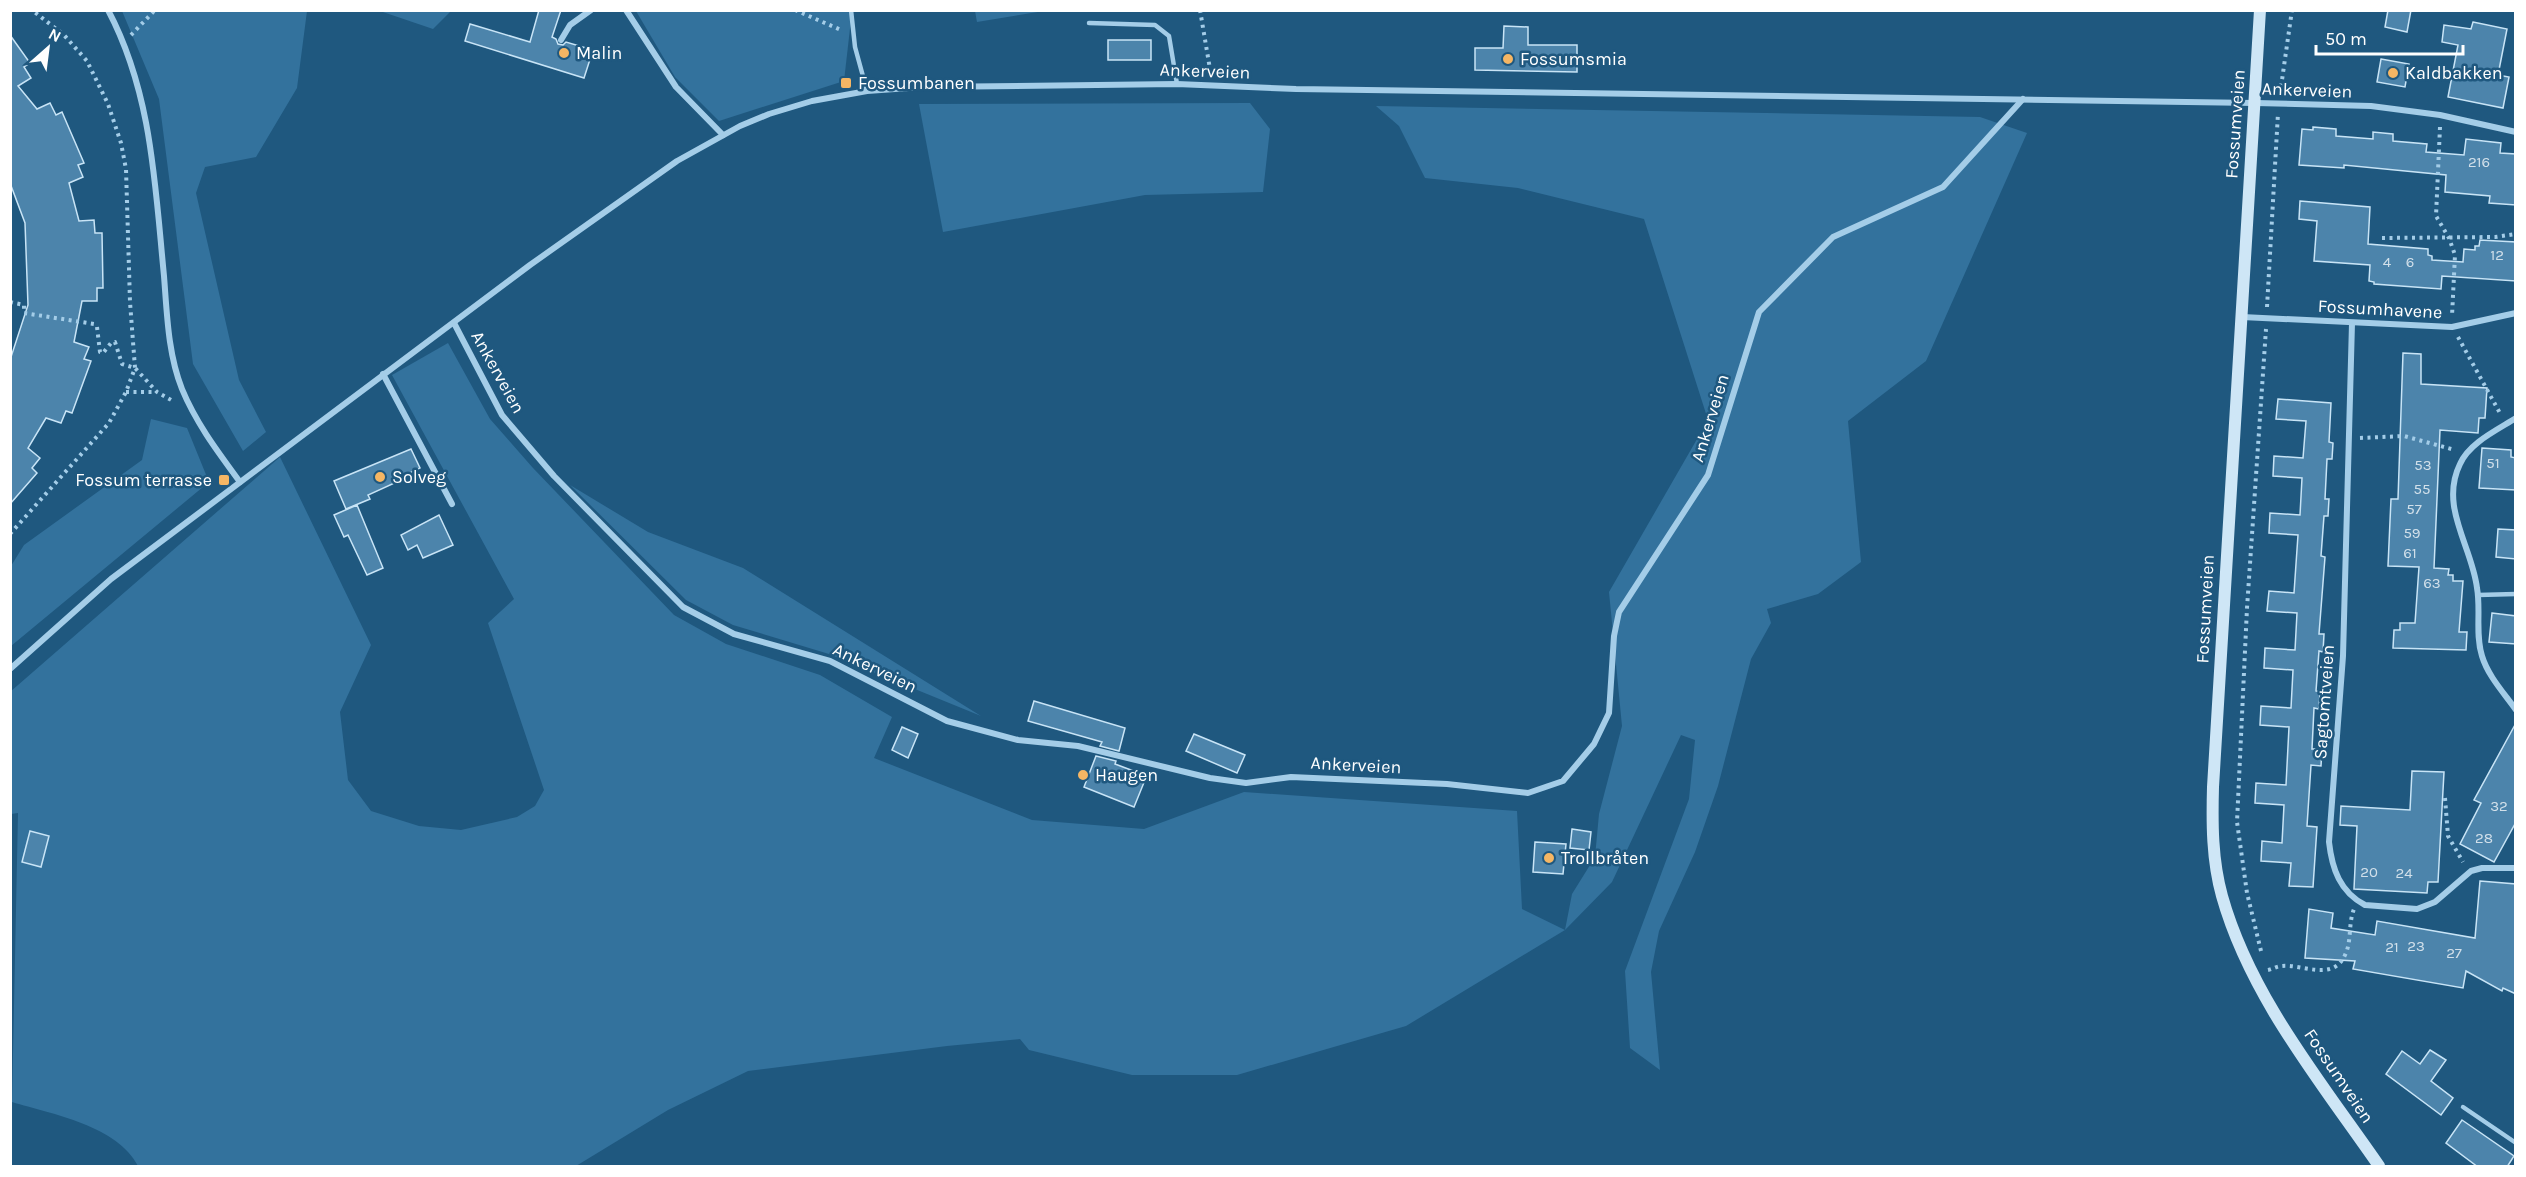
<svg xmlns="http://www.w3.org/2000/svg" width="2526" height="1177" font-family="Karla,sans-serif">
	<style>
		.green { fill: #33729d }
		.building { fill: #4c84ab; stroke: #c8e4f6; stroke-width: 1.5 }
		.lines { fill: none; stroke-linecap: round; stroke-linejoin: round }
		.path { stroke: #a4cde8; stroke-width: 4; stroke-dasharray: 3 4.5; stroke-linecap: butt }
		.lane { stroke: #a4cde8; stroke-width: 4.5 }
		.street { stroke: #a4cde8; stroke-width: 6 }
		.secondary { stroke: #cee6f6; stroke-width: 12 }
		.poi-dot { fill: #f5b664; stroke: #1f587f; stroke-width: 2 }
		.labels { text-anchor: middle; stroke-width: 5; stroke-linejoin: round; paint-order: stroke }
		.number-label { font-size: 15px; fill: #d2e0ea }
		.poi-label { font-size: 18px; fill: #fff; stroke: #1f587f; text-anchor: start }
		.street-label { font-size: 18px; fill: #fff; stroke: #1f587f }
	</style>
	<rect width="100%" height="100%" fill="#1f587f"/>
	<g class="green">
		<path d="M122,11H307L297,88L256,157L205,167L196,193L239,380L266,432L243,451L193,364L159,99Z"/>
		<path d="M380,11H451L433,29Z"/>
		<path d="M636,11H852L844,81L719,121L675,77Z"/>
		<path d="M975,11V10L1044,11L977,22Z"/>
		<path d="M1250,103L1270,129L1263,192L1145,195L943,232L919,104Z"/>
		<path d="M1376,106L1980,117L2027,133L1926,361L1848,421L1861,562L1818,594L1767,609L1771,623L1751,659L1718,786L1695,852L1659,931L1651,972L1660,1070L1630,1048L1625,971L1689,799L1695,740L1681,735L1612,882L1565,930L1406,1026L1237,1075H1132L1029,1050L1020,1039L947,1046L748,1071L668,1110L576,1166H138C118,1126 52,1114 12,1102L18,813L11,814L10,692L280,457L371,645L340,712L348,780L371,811L419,826L461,830L517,817L535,806L544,790L488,623L514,599L392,375L448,343L490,419L533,468L674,615L726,644L820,675L892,717L874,758L1032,820L1144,829L1244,792L1517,811L1522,909L1565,930L1572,894L1595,857L1599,814L1622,726L1609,592L1708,420L1644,219L1518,188L1425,178L1399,126Z"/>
		<path d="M151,419L187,428L209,482L11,646V566L24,545L142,460Z"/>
		<path d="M570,485L648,532L743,568L981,716L829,654L733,625L686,600Z"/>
	</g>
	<g class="building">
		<path d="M539,10H561L552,37L556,39L558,44L563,45L566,42L593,50L584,78L465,41L470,24L530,42Z"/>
		<path d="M2388,10H2411L2407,32L2385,27Z"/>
		<path d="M2473,22L2507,29L2498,75L2509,77L2503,108L2448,97L2458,45L2442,42L2444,25L2471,29Z"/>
		<path d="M1504,26L1528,27V45H1577V72L1475,70V48H1503Z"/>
		<path d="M10,35L30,63L24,67L31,78L18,86L37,109L50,103L56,115L62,112L84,163L78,165L83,177L69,183L79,221L94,220L95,233H102L103,288H97V301H82L74,342L89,347L84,359L91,361L72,413L66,411L61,423L46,418L28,448L40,458L32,468L37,473L10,504V360L28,305L25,223L10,183Z"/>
		<rect x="1108" y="40" width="43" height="20"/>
		<path d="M2381,59L2409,64L2405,87L2377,82Z"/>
		<path d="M2313,127L2336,129V136L2373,139V132L2393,134V141L2427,144L2426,152L2464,155L2466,139L2501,143L2500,153L2516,154V205L2489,203L2490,196L2445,192L2446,175L2344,165V168L2299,165L2302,129L2313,130Z"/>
		<path d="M2300,201L2370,207L2368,244L2428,249V255L2432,256V260L2463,262L2464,249L2475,250V246H2479L2480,240L2516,242V281L2442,276L2441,289L2374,284V282L2369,281L2370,265L2314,261L2317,221L2299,219Z"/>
		<path d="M2403,353L2421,354V384L2487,388L2485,418H2479L2478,433L2440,430L2434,568L2449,569L2448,575H2453V581H2463L2459,632H2467L2466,650L2393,648L2394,630H2400V623H2415L2419,567L2388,566L2391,499H2398Z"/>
		<path d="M2278,399L2331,403L2329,442L2333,443L2332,459H2327L2325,499H2329L2328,516H2324L2321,556L2325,557L2319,634H2324L2323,652L2319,651L2316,691L2320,692L2319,709L2314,708L2312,749H2322L2321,766L2311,765L2307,826L2317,827L2313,887L2289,886L2291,863L2261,861L2262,841L2282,843L2284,805L2255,803L2256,783L2286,785L2289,727L2260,725L2261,706L2291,708L2293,670L2264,668L2265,648L2295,650L2297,613L2267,611L2269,591L2294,593L2298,535L2269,533L2270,513L2300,515L2302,478L2273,476L2274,456L2303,458L2306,421L2276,419Z"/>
		<path d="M2482,448L2511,450V457L2516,458V490L2479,488Z"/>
		<path d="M411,449L420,468L410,473L412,475L368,495L370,499L346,509L334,481Z"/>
		<path d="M357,505L383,568L367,575L348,535L344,537L334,515Z"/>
		<path d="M439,515L453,545L423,558L417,545L408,550L401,535Z"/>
		<path d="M2498,529L2516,530V559L2496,557Z"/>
		<path d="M2492,613L2516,616V644L2489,642Z"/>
		<path d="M1034,701L1125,728L1119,751L1100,746L1102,742L1028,721Z"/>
		<path d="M2516,723V822L2494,862L2460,844L2481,803L2474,800Z"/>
		<path d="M902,727L918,734L908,758L892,750Z"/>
		<path d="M1194,734L1245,755L1237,773L1186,751Z"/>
		<path d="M1096,756L1116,761L1115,764L1139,773L1138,777L1145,780L1134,807L1084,787Z"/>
		<path d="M2412,771L2444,772L2438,882H2428L2427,893L2354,889L2357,826L2340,825L2341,806L2410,810Z"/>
		<path d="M1572,829L1591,832L1589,850L1570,848Z"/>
		<path d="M30,831L49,836L41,867L22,862Z"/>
		<path d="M1535,842L1566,844L1563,874L1533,872Z"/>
		<path d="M2480,881L2516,884V994L2503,988L2502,991L2466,971L2463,988L2353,969L2355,961L2305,958L2309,909L2333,913L2331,928L2375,935L2377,921L2475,938Z"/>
		<path d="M2430,1050L2446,1060L2431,1081L2453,1098L2441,1115L2386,1074L2402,1051L2420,1064Z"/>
		<path d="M2462,1120L2514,1156L2507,1167H2478L2446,1143Z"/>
	</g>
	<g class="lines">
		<g class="path">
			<path d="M795,10L841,30"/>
			<path d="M1200,10L1211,75"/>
			<path d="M131,35L155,10"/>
			<path d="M2280,94L2292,10"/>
			<path d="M2440,127L2436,216L2449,238L2455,255L2452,316"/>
			<path d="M2382,238L2495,237L2516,234"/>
			<path d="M10,302L24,305V313L94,324L97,327L100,352L103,353L111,343L115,342L122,364L135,368L157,392L173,401"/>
			<path d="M2267,307L2278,113"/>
			<path d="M2458,337L2501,415"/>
			<path d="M126,392H156"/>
			<path d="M2360,438L2404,436L2455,450"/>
			<path d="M10,534L109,423L126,392L135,368L130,302L126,169L121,143L108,104L87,61L64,35L32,10"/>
			<path d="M2445,798L2448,836L2463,862"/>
			<path d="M2261,951L2247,893L2237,822L2247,608L2266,329"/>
			<path d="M2268,970C2273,969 2277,966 2282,966C2303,964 2333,982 2345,955C2352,941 2348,924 2354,909"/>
		</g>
		<g class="lane">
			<path d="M851,10L855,47L867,91"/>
			<path d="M1089,23L1155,25L1169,36L1177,84"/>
			<path d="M2478,595L2516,594"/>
			<path d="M2463,1107L2516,1143"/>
		</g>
		<g class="street">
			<path d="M108,10C152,93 155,185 164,276C167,314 168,354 182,389C196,423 218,452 240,482"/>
			<path d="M626,10L676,87L723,135"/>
			<path d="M561,40L570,25L591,10"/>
			<path d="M2242,317L2452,327L2516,313"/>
			<path d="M454,323L502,415L554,476L683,607L734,634L830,661L947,721L1018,740L1078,746L1210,778L1246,783L1291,777L1447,784L1528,793L1563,781L1594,744L1609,713L1614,636L1619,612L1708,475L1759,312L1833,237L1943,187L2023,99"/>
			<path d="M2352,323L2343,656L2329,842C2332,869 2340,892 2365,905L2417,909L2435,902L2471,871L2482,868H2516"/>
			<path d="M383,374L452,504"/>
			<path d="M2516,418C2497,430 2469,443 2460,464C2439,507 2472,546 2477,588C2481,610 2475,634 2482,656C2488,676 2504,693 2516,710"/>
			<path d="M10,669L111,579L530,265L677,161L740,126L769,114L812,101L867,91L923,87L1177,84L1296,89L2255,103L2371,106L2440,115L2516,132"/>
		</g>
		<path class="secondary" d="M2260,10L2213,787C2212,823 2212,860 2222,896C2250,996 2321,1082 2379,1166"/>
	</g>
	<g class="poi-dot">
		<circle cx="564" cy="53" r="6"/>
		<circle cx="1508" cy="59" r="6"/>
		<circle cx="2393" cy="73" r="6"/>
		<rect x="840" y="77" width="12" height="12" rx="3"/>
		<circle cx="380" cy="477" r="6"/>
		<rect x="218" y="474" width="12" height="12" rx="3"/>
		<circle cx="1083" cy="775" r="6"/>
		<circle cx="1549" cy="858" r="6"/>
	</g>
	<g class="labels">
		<g class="number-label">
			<text x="2479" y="167">216</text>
			<text x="2497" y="260">12</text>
			<text x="2387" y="267">4</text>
			<text x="2410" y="267">6</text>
			<text x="2493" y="468">51</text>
			<text x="2423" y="470">53</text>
			<text x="2422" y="494">55</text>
			<text x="2414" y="514">57</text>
			<text x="2412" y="538">59</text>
			<text x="2410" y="558">61</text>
			<text x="2432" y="588">63</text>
			<text x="2499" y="811">32</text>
			<text x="2484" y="843">28</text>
			<text x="2369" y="877">20</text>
			<text x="2404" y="878">24</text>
			<text x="2416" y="951">23</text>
			<text x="2392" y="952">21</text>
			<text x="2454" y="958">27</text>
		</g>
		<g class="poi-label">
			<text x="576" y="59">Malin</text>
			<text x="1520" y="65">Fossumsmia</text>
			<text x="2405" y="79">Kaldbakken</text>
			<text x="858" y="89">Fossumbanen</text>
			<text x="392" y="483">Solveg</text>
			<text x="212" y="486" text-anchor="end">Fossum terrasse</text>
			<text x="1095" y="781">Haugen</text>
			<text x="1561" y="864">Trollbråten</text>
		</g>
		<g class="street-label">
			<text transform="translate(1205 71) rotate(2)" y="6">Ankerveien</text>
			<text transform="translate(2307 90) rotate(2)" y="6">Ankerveien</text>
			<text transform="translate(2235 124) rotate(-86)" y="6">Fossumveien</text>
			<text transform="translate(2380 309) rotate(3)" y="6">Fossumhavene</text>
			<text transform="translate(498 372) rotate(61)" y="6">Ankerveien</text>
			<text transform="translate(1710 418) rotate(-73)" y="6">Ankerveien</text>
			<text transform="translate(2205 609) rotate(-87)" y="6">Fossumveien</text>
			<text transform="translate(875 668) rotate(26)" y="6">Ankerveien</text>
			<text transform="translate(2324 702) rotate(-86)" y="6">Sagtomtveien</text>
			<text transform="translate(1356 765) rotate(3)" y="6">Ankerveien</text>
			<text transform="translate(2339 1076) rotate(56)" y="6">Fossumveien</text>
		</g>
	</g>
	<rect width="2526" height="1177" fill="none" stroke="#ffffff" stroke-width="24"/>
	<g transform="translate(48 48) rotate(28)" stroke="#1f587f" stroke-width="4.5" paint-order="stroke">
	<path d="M0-4.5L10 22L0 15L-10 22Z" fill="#ffffff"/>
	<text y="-9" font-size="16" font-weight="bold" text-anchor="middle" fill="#ffffff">N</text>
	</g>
	<path d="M2316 45v9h147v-9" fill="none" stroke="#ffffff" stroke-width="3"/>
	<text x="2325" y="45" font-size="18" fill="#ffffff" stroke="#1f587f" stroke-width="4.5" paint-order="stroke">50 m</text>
</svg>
